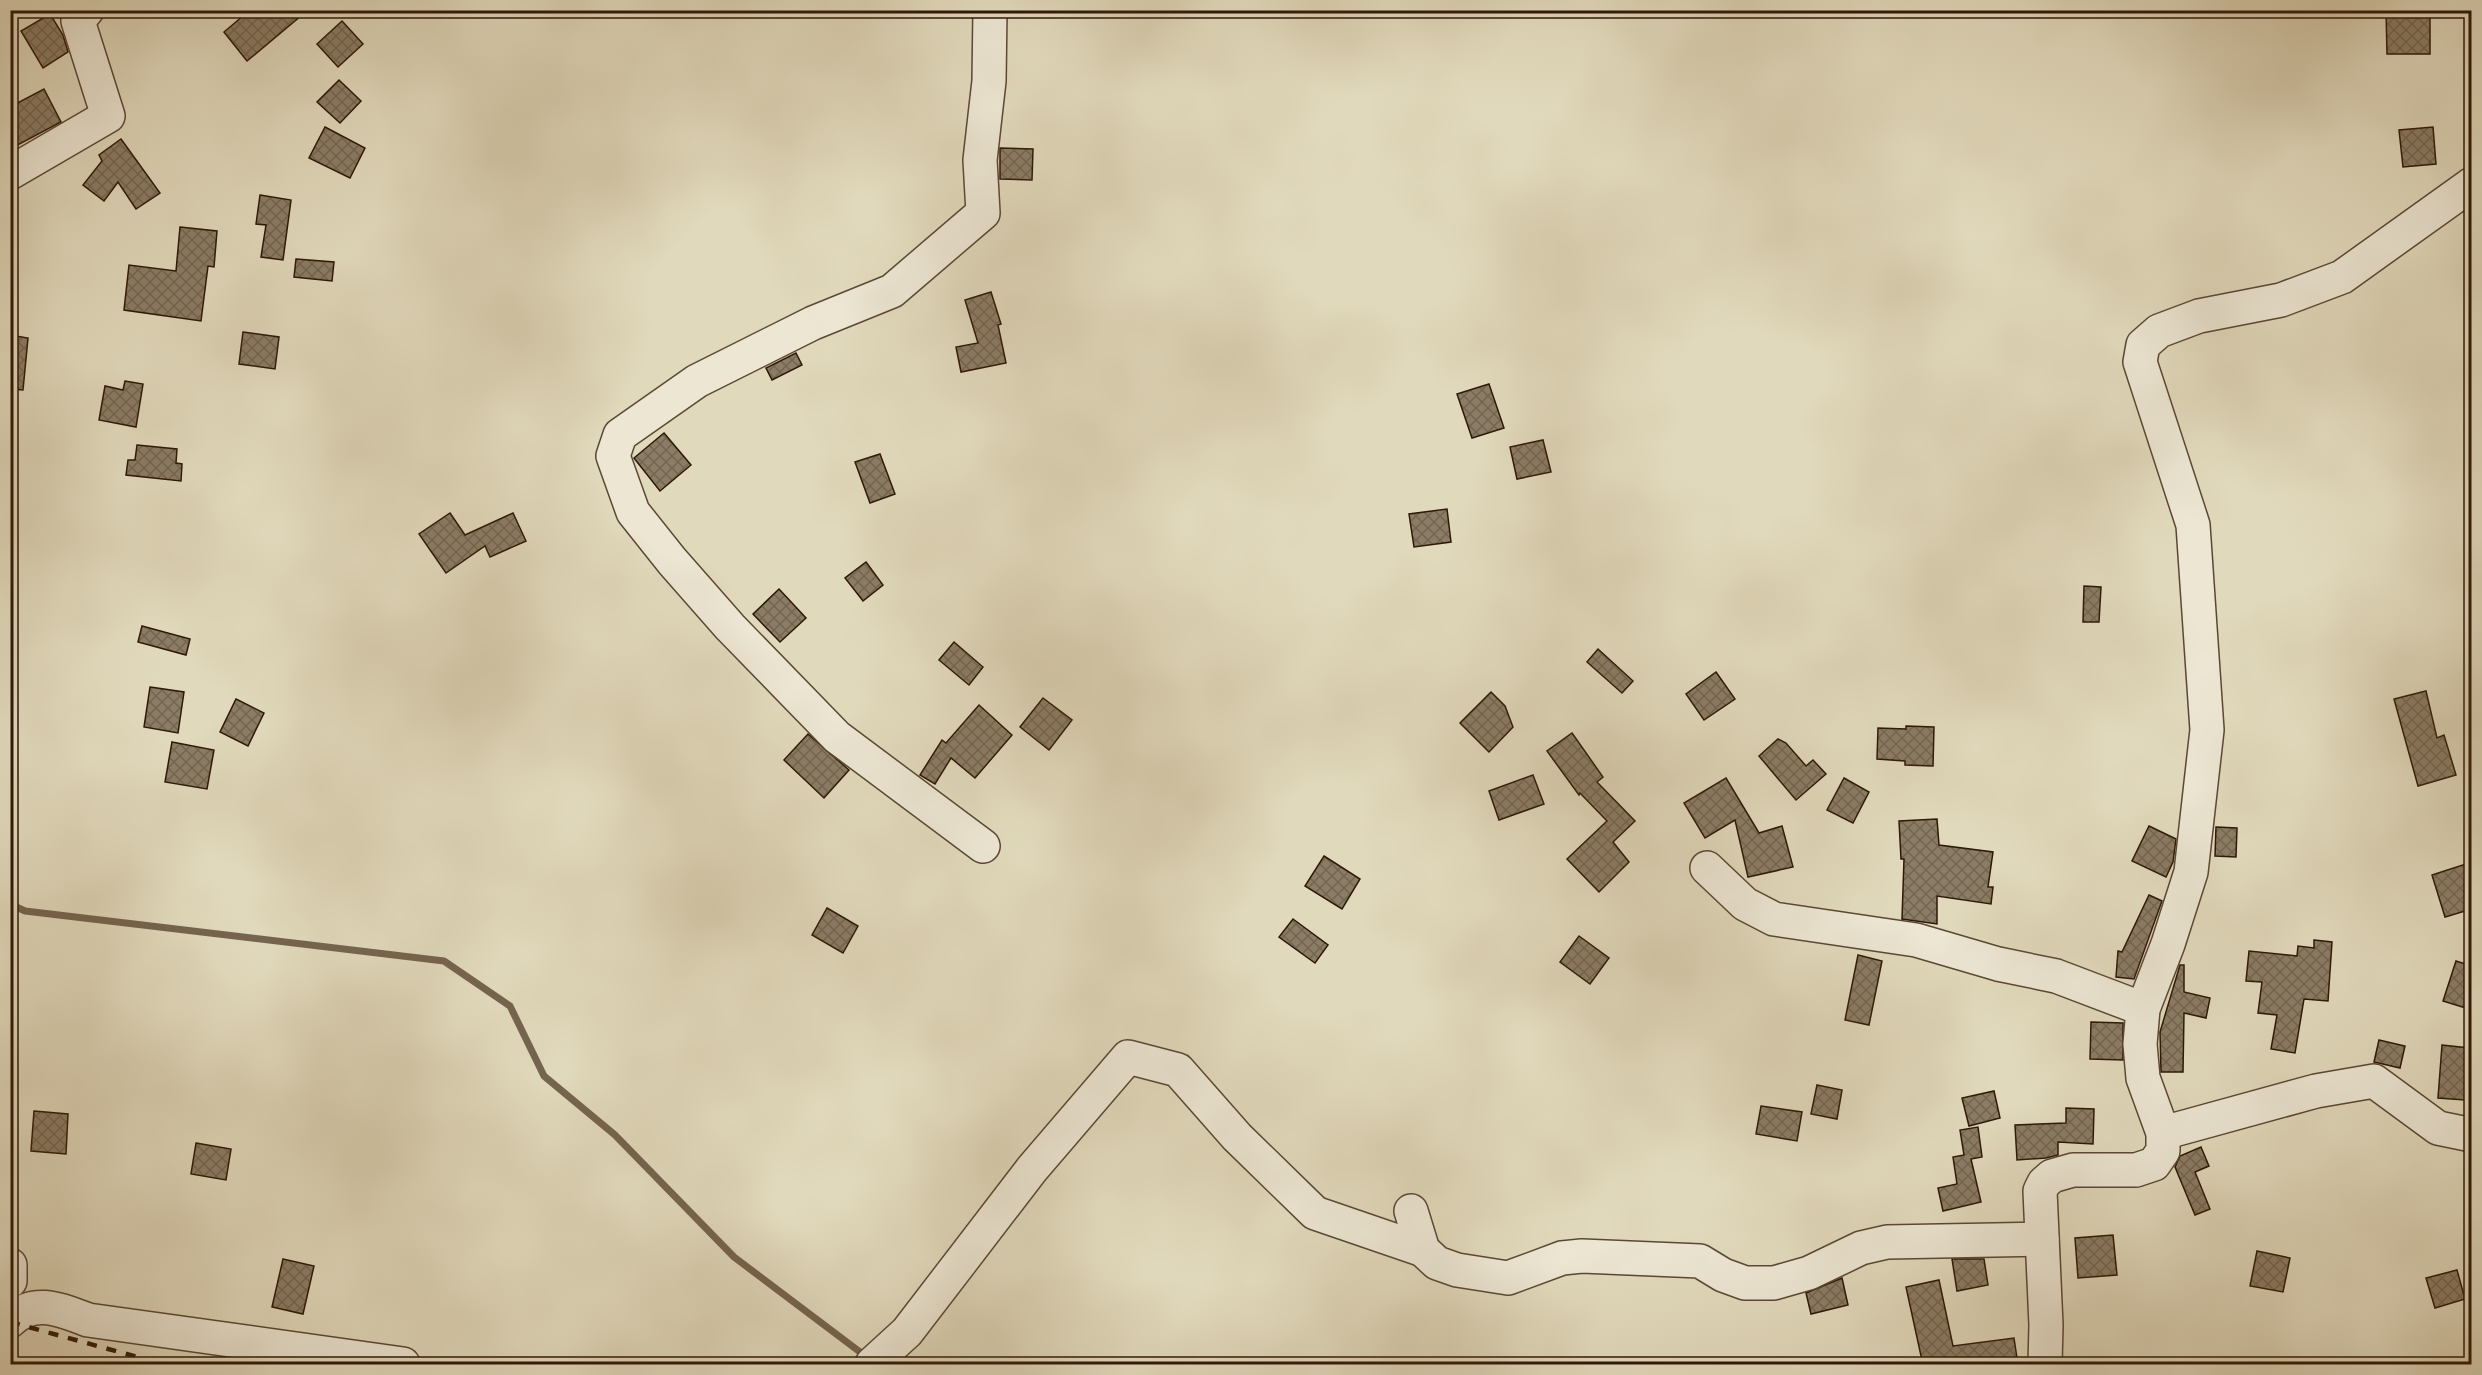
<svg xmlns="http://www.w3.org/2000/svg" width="2482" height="1375" font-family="'IM FELL Double Pica',serif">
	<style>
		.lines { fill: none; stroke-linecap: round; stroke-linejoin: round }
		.stream { stroke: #75644e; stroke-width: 7 }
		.building { fill: url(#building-cross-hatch); stroke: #2e1807; stroke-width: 1.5 }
		.minor-casing { stroke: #5b4834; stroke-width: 36 }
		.minor { stroke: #ece6d3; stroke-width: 33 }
		.rail { stroke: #2e1807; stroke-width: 4.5; stroke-dasharray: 10 10; stroke-linecap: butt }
	</style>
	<defs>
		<pattern id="building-cross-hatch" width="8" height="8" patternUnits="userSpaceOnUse" patternTransform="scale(1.5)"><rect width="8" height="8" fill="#8b7c65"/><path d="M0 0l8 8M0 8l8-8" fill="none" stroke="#726551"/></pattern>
	</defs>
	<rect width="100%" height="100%" fill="#e1d9bc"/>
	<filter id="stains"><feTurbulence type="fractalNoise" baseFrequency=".00333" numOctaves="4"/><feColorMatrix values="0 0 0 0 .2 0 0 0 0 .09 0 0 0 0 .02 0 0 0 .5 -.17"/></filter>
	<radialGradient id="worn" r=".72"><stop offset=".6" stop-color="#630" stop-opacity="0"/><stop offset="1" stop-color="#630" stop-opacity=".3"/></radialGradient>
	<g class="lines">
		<path class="stream" d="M10,904L25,911L444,961L510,1006L544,1076L615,1135L734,1257L868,1358"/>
	</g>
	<g class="building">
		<path d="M250,10H308L247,61L224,32Z"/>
		<path d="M2386,10H2430V54H2387Z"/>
		<path d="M50,14L63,35L68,52L43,68L21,31Z"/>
		<path d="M342,21L363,44L338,67L317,44Z"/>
		<path d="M339,80L361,101L340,123L317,102Z"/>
		<path d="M44,89L61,122L10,149V107Z"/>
		<path d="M325,127L365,148L350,178L309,158Z"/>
		<path d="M2433,127L2436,164L2403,167L2399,130Z"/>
		<path d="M121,139L160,193L136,209L118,182L104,201L83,185L102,161L99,155Z"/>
		<path d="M1000,148L1033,149L1032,180L1000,179Z"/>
		<path d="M260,195L291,200L283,260L261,257L266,225L256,224Z"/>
		<path d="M180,227L217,231L214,267L208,266L201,321L124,310L129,265L176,271Z"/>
		<path d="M296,259L334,262L332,281L294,277Z"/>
		<path d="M991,292L1001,324L998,325L1006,363L961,372L956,347L978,343L965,300Z"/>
		<path d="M243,332L279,337L275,369L239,364Z"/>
		<path d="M10,335L28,338L23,390L10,389Z"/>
		<path d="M796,353L802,365L772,380L766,368Z"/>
		<path d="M125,381L143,384L136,427L99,420L105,386L123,390Z"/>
		<path d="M1489,384L1504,428L1472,438L1457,394Z"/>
		<path d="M664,433L691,465L660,491L634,458Z"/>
		<path d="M1543,440L1551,472L1517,479L1510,447Z"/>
		<path d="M137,445L177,449L176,463L182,464L181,481L126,475L128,460H135Z"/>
		<path d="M880,454L895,494L870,503L855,462Z"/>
		<path d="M1447,509L1451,542L1414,547L1409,514Z"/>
		<path d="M450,513L465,535L513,513L526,541L490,557L485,546L446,573L419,534Z"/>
		<path d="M866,562L883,585L863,601L845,578Z"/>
		<path d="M2084,586L2101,587L2099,622H2083Z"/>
		<path d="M779,589L806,618L780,642L753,614Z"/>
		<path d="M142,626L190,639L186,655L138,642Z"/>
		<path d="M954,642L983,667L969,685L939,660Z"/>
		<path d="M1598,649L1633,681L1622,693L1587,662Z"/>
		<path d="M1716,672L1735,699L1704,720L1686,694Z"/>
		<path d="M150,687L184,692L178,733L144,727Z"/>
		<path d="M2426,691L2437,738L2444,735L2456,775L2418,786L2394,699Z"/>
		<path d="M1491,692L1505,706L1513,727L1489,752L1460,723Z"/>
		<path d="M1043,698L1072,720L1049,750L1020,727Z"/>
		<path d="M236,699L264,713L248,746L220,732Z"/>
		<path d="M979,705L1012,735L975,778L951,758L935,784L920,775L942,740L946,743Z"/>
		<path d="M1906,726L1934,727L1933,766L1905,765V761L1877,759L1878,728L1906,729Z"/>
		<path d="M1572,733L1603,777L1597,782L1635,821L1613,842L1629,862L1599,892L1567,859L1607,821L1580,793L1579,795L1547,751Z"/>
		<path d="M808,734L849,770L824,798L784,760Z"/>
		<path d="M1778,739L1786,743L1806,766L1813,760L1826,774L1796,800L1759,756Z"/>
		<path d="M172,742L214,750L207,789L165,782Z"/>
		<path d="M1533,775L1544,804L1499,820L1489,791Z"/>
		<path d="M1726,778L1759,833L1782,826L1793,867L1748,877L1735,820L1705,838L1684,803Z"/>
		<path d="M1844,778L1869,792L1853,823L1827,810Z"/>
		<path d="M1937,819L1939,845L1993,852L1988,887H1993L1991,904L1937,896V924L1902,919L1904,859H1901L1899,821Z"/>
		<path d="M2149,826L2176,839L2173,862L2166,877L2132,861Z"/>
		<path d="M2216,827L2237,828L2236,857L2215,856Z"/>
		<path d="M1324,856L1360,879L1342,909L1305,886Z"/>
		<path d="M2472,862V909L2445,917L2432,875Z"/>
		<path d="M2149,895L2162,901L2134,979L2116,977L2118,951L2122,952Z"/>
		<path d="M827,908L858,926L843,953L812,935Z"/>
		<path d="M1293,919L1328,945L1315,963L1279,937Z"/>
		<path d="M1579,936L1609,958L1590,984L1560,962Z"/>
		<path d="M2314,940L2332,942L2328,1001L2304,999L2295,1053L2271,1049L2277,1015L2258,1013L2262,982L2246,981L2249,951L2297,956L2298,946L2314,948Z"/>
		<path d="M1858,955L1882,961L1869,1025L1845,1020Z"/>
		<path d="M2456,961L2472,966V1010L2443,1001Z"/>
		<path d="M2180,965H2184V992L2210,998L2206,1018L2184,1013L2183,1072H2161L2160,1032Z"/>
		<path d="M2091,1022L2123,1023V1060L2090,1059Z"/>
		<path d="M2379,1040L2405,1046L2400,1068L2374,1062Z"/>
		<path d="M2442,1045L2469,1048L2465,1100L2438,1098Z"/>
		<path d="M1817,1085L1842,1090L1837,1119L1811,1114Z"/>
		<path d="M1994,1091L2000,1118L1969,1126L1962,1098Z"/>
		<path d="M1761,1106L1802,1112L1797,1141L1756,1134Z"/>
		<path d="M2066,1108L2094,1109L2093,1144L2058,1142V1155L2046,1158L2017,1160L2015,1125L2066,1123Z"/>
		<path d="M34,1111L68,1114L66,1154L31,1151Z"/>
		<path d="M1978,1127L1982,1157L1971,1159L1981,1202L1943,1211L1938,1188L1957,1184L1953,1157L1964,1155L1960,1130Z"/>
		<path d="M196,1143L231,1149L226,1180L191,1174Z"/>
		<path d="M2201,1147L2209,1166L2195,1172L2210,1209L2195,1215L2175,1167L2180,1156Z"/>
		<path d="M2113,1235L2117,1275L2078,1278L2075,1238Z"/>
		<path d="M2257,1251L2290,1258L2283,1292L2250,1286Z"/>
		<path d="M283,1259L314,1266L303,1314L272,1307Z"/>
		<path d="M1952,1259H1984L1988,1285L1957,1291Z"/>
		<path d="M2457,1270L2465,1299L2435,1308L2426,1278Z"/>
		<path d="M1842,1278L1848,1305L1811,1314L1806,1293Z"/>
		<path d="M1939,1280L1953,1346L2014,1338L2018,1365H1923L1906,1287Z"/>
	</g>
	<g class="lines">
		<g class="minor-casing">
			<g id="minor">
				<path d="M10,173L108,116L78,21L87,10"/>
				<path d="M983,846L837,737L730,627L672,561L633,512L613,456L620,435L697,381L813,323L892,291L983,213L980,160L989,81L990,10"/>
				<path d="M1707,868L1745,904L1774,919L1916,940L1998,964L2056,976L2143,1009"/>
				<path d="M2163,1133L2316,1091L2374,1081L2438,1128L2472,1135"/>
				<path d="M1411,1211L1423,1250L1437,1263L1457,1270L1508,1278L1562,1258L1582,1256L1700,1261L1723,1275L1745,1283H1774L1809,1273L1861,1248L1887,1242L2042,1239"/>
				<path d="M10,1265V1281"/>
				<path d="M10,1321C34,1297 61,1310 88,1320L403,1364"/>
				<path d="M872,1364L907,1332L1032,1169L1128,1057L1178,1070L1237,1137L1315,1213L1423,1250"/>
				<path d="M2045,1364L2046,1325L2040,1191L2044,1183L2052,1176L2073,1170H2136L2154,1164L2163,1151V1133L2143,1078L2140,1044L2143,1009L2168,944L2191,872L2207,730L2193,525L2140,362L2143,345L2159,331L2199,316L2281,300L2342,277L2472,184"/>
			</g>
		</g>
		<use href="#minor" class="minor"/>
		<path class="rail" d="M10,1322L163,1364"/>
	</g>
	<rect width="2482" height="1375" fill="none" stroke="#e1d9bc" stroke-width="36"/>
	<rect x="12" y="12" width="2458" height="1351" fill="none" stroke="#2e1807" stroke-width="3"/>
	<rect x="18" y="18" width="2446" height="1339" fill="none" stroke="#2e1807" stroke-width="1.5"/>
	<rect width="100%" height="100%" filter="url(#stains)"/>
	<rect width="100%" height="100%" fill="url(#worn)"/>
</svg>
